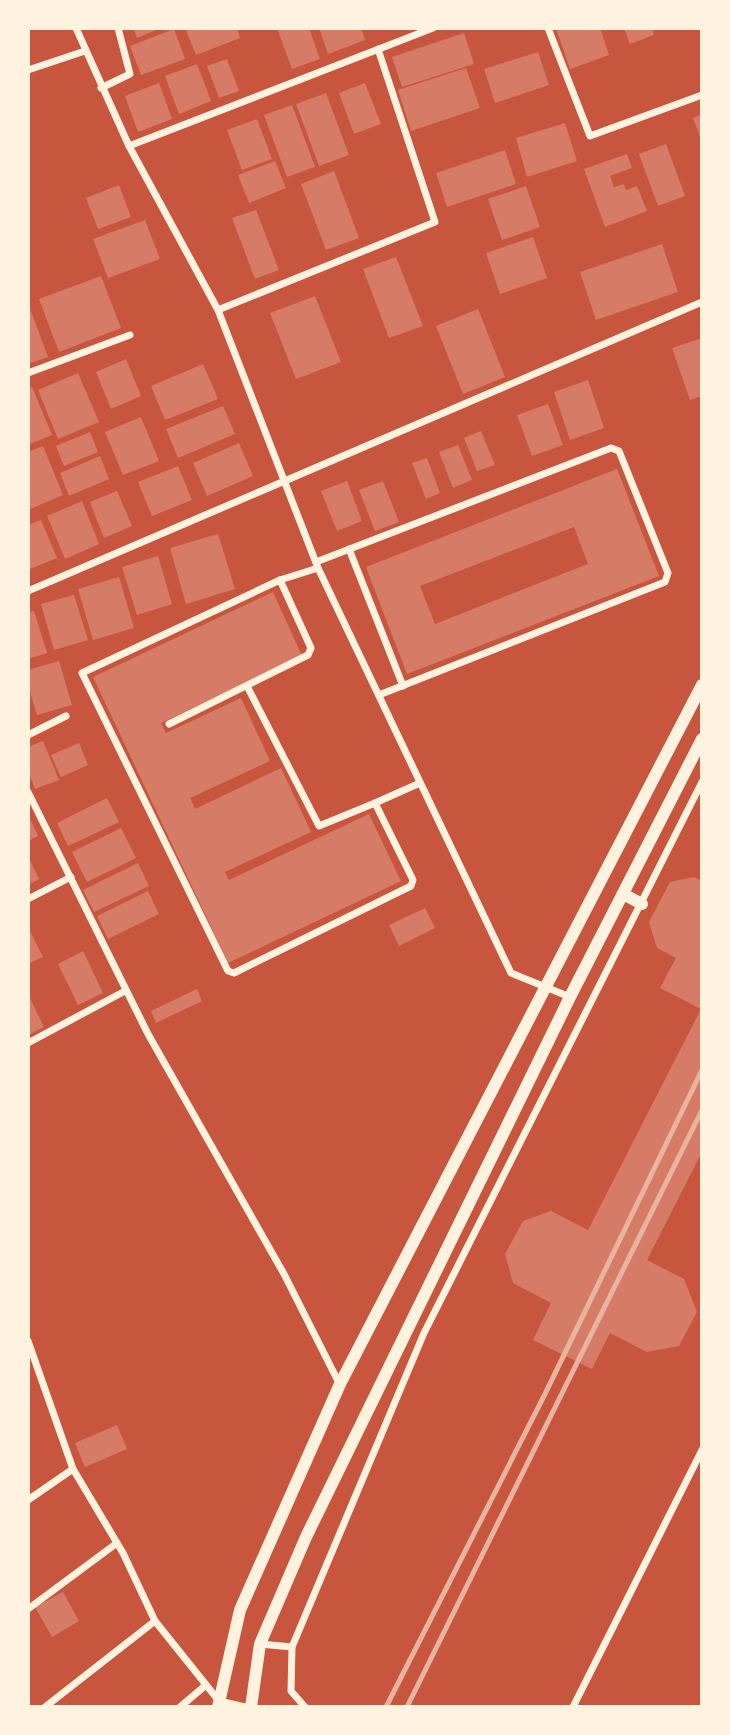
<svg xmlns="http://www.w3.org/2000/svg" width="730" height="1735" font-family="Figtree,sans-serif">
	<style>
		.building { fill: #d67c66; fill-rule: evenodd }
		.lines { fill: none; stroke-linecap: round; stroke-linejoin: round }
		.minor { stroke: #fff3e0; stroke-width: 7 }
		.tertiary { stroke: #fff3e0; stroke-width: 12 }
		.rail { stroke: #e9b49f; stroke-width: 5 }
	</style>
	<rect width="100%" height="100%" fill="#c8553d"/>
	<g class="building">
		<path d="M133,28H161L137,38Z"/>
		<path d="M185,28H237L240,38L196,55Z"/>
		<path d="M277,28H309L320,59L292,69Z"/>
		<path d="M319,28H361L365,40L328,54Z"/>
		<path d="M556,28H600L609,55L570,69Z"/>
		<path d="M624,28H652L654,35L630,44Z"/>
		<path d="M174,29L185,59L141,75L130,46Z"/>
		<path d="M464,33L474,64L402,87L392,57Z"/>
		<path d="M538,52L549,85L495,103L484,69Z"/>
		<path d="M227,59L239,91L219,98L207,66Z"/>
		<path d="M197,64L211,101L179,114L165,76Z"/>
		<path d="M466,68L480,108L411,131L398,90Z"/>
		<path d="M159,83L172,119L138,132L125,96Z"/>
		<path d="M365,83L381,124L354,134L339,93Z"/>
		<path d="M326,93L349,155L319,166L296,104Z"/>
		<path d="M292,105L315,167L287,177L264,115Z"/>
		<path d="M702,114V142L693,118Z"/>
		<path d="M257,119L272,159L242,170L227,130Z"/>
		<path d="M565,123L577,161L527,177L516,138Z"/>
		<path d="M666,144L685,196L658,206L639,154Z"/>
		<path d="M505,150L516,184L447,207L436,173Z"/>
		<path d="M627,154L632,168L610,176L614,187L624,184L626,190L637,186L647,211L605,227L584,169Z"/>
		<path d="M275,161L286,188L249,203L238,175Z"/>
		<path d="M334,171L359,238L326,250L301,184Z"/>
		<path d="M119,185L131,217L98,229L86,198Z"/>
		<path d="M526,186L540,227L502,240L488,199Z"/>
		<path d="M256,210L279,270L255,279L232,218Z"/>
		<path d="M145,220L160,259L108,278L93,239Z"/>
		<path d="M533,237L547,278L500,294L486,253Z"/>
		<path d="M662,244L678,292L596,320L580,272Z"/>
		<path d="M396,257L423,326L389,338L363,269Z"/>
		<path d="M101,276L121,328L59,352L39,299Z"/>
		<path d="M315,296L341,362L296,379L270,313Z"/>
		<path d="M28,303L48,357L28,364Z"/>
		<path d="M478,309L505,377L463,394L436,326Z"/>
		<path d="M702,338V396L690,400L672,348Z"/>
		<path d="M126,359L141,396L111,409L96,372Z"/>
		<path d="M203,364L218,399L165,420L151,386Z"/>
		<path d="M78,373L99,422L58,439L38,390Z"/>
		<path d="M588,380L604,428L570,440L554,392Z"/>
		<path d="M32,387L52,435L28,445V388Z"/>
		<path d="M548,404L563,445L532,456L517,415Z"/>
		<path d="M223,406L235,434L178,458L166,429Z"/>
		<path d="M141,417L159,461L123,475L105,432Z"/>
		<path d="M481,431L495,465L477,471L464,438Z"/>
		<path d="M90,432L98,452L64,466L56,446Z"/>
		<path d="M239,443L253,476L207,496L193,463Z"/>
		<path d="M458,445L472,480L453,488L439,452Z"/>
		<path d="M43,446L63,495L28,510V452Z"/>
		<path d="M100,456L109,479L69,496L60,473Z"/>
		<path d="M427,458L440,493L426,499L412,463Z"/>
		<path d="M178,466L192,500L152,516L138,482Z"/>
		<path d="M617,469L659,576L407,674L366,567ZM574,527L588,564L435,624L420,586Z"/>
		<path d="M347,481L362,521L337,531L321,491Z"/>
		<path d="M383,481L399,522L375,531L359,490Z"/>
		<path d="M117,491L132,526L104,538L90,502Z"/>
		<path d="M82,501L99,544L65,559L47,516Z"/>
		<path d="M41,520L57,558L30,569L28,525Z"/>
		<path d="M218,534L235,589L186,604L170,548Z"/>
		<path d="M158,556L172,604L137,615L122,567Z"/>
		<path d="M119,577L134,628L93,640L78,589Z"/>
		<path d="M273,592L302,656L161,723L166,733L241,698L270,761L190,798L195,809L281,768L311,832L225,872L229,880L369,814L401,881L228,963L93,677Z"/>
		<path d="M74,595L88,640L54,650L41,604Z"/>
		<path d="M34,611L47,653L28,659V612Z"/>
		<path d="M59,661L72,705L37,715L28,685V670Z"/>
		<path d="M43,741L59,780L35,789L28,771V747Z"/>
		<path d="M79,743L88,765L61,777L51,755Z"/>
		<path d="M107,798L119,822L68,846L57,823Z"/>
		<path d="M28,814L38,836L28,841Z"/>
		<path d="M121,828L136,858L87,882L72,852Z"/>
		<path d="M28,856L39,879L28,885Z"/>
		<path d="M138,863L149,886L94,912L83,890Z"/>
		<path d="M694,877L702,881V1152L647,1260L684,1279L697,1312L679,1346L647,1352L610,1333L592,1369L533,1340L551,1303L513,1283L505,1254L523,1221L551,1211L588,1230L701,1009L660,988L676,958L657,948L649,922L670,882Z"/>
		<path d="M148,891L159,914L108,939L97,916Z"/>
		<path d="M425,908L435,928L399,946L389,925Z"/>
		<path d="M28,927L43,957L28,964Z"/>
		<path d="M83,951L103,993L78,1005L58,964Z"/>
		<path d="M197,989L202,1001L156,1023L151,1011Z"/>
		<path d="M28,994L44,1027L28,1035Z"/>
		<path d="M117,1425L127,1449L85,1467L75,1443Z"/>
		<path d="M63,1592L79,1621L52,1637L35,1607Z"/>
	</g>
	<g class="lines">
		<g class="minor">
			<path d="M76,28L129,146L218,310L318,568L511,973L570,997"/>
			<path d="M548,28L590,136L702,95"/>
			<path d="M28,70L85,51"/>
			<path d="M101,88L130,74L118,28"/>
			<path d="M129,146L433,28"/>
			<path d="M218,310L435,222L378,49"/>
			<path d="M28,373L130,335"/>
			<path d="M349,549L403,686"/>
			<path d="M316,562L611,448L619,451L668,573L665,582L379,695"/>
			<path d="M318,568L280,580L82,673L228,971L234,973L411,886L413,880L375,803L420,783"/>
			<path d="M28,591L702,302"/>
			<path d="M248,688L319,826L375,803"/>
			<path d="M169,724L308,655L311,648L280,580"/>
			<path d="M28,735L66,716"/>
			<path d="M28,792L148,1034L284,1274L339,1383"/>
			<path d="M28,899L71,877"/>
			<path d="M28,1043L125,991"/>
			<path d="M28,1341L73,1469L123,1553L155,1621L219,1701L245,1707"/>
			<path d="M28,1500L73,1469"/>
			<path d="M28,1609L117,1543"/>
			<path d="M260,1644L292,1647"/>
			<path d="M45,1707L155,1621"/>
			<path d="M180,1707L206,1685"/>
			<path d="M305,1707L291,1691L292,1647L424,1333L702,782"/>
			<path d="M573,1707L702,1450"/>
		</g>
		<g class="tertiary">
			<path d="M623,894L642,904"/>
			<path d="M218,1707L240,1610L340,1384L702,685"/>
			<path d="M251,1707L260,1644L306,1537L570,997L702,739"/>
		</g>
		<g class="rail">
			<path d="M386,1707L545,1394L702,1070"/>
			<path d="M407,1707L702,1110"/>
		</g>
	</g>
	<rect width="730" height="1735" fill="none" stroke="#fff3e0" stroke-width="60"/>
</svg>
